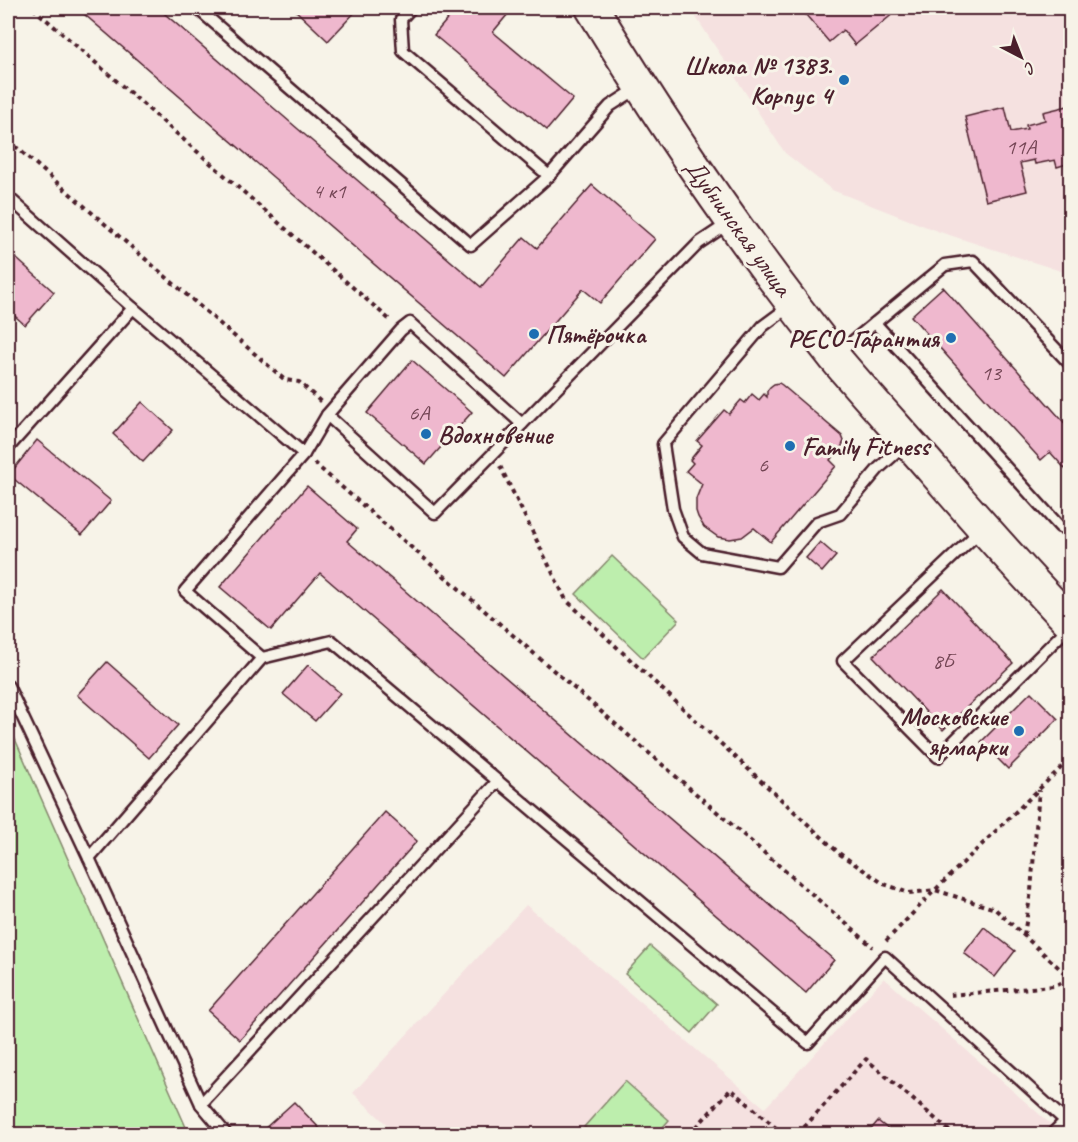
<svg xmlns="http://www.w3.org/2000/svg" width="1078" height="1142" font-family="Caveat,sans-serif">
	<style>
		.built { fill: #f5e1e0 }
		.green { fill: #bdeead; stroke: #84866c; stroke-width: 1.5 }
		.building { fill: #efb8ce; stroke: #4a1f2b; stroke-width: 1.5 }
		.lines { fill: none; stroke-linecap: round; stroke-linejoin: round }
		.lane-casing { stroke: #4a1f2b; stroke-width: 15 }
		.secondary-casing { stroke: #4a1f2b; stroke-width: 36 }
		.path { stroke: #4a1f2b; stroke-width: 4; stroke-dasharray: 4.5 4.5; stroke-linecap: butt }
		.lane { stroke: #f7f3e8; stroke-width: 10 }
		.secondary { stroke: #f7f3e8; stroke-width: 32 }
		.poi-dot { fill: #1f6fb2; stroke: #f7f3e8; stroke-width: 2 }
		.labels { text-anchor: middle; stroke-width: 6; stroke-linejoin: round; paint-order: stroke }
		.number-label { font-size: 22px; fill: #734554 }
		.poi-label { font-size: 26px; font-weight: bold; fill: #4a1f2b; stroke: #f7f3e8; text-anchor: end }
		.street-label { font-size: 26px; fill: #4a1f2b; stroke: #f7f3e8 }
	</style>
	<rect width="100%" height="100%" fill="#f7f3e8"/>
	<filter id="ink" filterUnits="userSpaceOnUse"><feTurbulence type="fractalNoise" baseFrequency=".0167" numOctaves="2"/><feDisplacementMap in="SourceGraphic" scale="12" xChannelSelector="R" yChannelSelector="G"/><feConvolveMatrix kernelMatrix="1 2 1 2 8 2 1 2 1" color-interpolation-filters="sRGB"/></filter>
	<g filter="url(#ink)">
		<g class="built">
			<path d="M690,8H1070V274L937,231L832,190L785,153Z"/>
			<path d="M526,905L765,1108L884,978L1062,1134H397L353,1093Z"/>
		</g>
		<g class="green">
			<path d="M612,556L679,620L643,658L576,594Z"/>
			<path d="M8,723L189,1134H8Z"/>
			<path d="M650,946L717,1004L692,1033L625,974Z"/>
			<path d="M625,1081L669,1120L657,1134H593L584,1127Z"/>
		</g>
		<g class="building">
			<path d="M77,8H158L481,287L524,237L537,248L592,185L655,239L600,303L583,289L506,378Z"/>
			<path d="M293,8H357L358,9L328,41Z"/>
			<path d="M457,8H513L493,32L573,99L547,130L434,35Z"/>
			<path d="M800,8H900L855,45L843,30L829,42Z"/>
			<path d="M1068,106L1070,114V163L1057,167L1055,160L1035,164L1034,160L1020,163L1027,191L986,201L965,117L1005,107L1011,132L1027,129L1026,125L1045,120L1043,112Z"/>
			<path d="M8,251L54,292L25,325L8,310Z"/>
			<path d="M943,287L1070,429V468L1067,471L1050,452L1041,460L911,316Z"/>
			<path d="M412,360L472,412L426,464L367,413Z"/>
			<path d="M779,383L782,385L842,436L844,441L841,448L835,451H831L835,454L830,460L836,466L771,542L754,528L742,537L730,539L718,537L704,527L698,517L696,511V499L702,484L686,471L693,463L690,460L702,445L697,441L724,410L729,414L741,400L745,403L752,394L759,400L764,394L767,397V391L770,387L774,384Z"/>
			<path d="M142,402L173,430L143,462L113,434Z"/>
			<path d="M37,440L111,501L82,535L9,475Z"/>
			<path d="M307,486L357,529L347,541L834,960L806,993L320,573L271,630L220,587Z"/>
			<path d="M820,542L836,556L822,572L806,558Z"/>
			<path d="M943,589L1013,663L943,730L873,656Z"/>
			<path d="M107,662L178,725L149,758L77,695Z"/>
			<path d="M308,665L340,693L315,721L283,694Z"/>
			<path d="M1031,692L1058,719L1008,769L981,742Z"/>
			<path d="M385,812L417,841L240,1040L208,1011Z"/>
			<path d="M984,927L1015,951L995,977L964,953Z"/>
			<path d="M294,1102L325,1134H265L262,1131Z"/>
			<path d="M878,1121L894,1134H867Z"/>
		</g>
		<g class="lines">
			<g class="lane-casing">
				<g id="lane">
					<path d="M197,8L471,245L549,176L610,106L638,88"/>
					<path d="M411,8L401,19L403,51L549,176"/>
					<path d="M8,197L133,308L304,454"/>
					<path d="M790,306L763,326L663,444L673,509L683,537L702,553L778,567L817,522L840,514L879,468L906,444"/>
					<path d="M875,323L1060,527L1070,529"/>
					<path d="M836,355L945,265L973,261L1070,364"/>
					<path d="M327,415L435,513L699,243L729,223"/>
					<path d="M8,448L133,308"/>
					<path d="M981,530L843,661L938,757L1070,626"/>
					<path d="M262,658L185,591L304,454L327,415L401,330L410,323L522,424"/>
					<path d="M8,686L89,858L201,1104L226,1134"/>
					<path d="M89,858L262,658L332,641L808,1043L885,957L1070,1125"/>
					<path d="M201,1104L498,781"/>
					<path d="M1052,1134L1070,1116"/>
				</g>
			</g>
			<g class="secondary-casing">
				<path id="secondary" d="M592,8C666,129 746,247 835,358C867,396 901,433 933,470C978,522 1023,573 1070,622"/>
			</g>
			<g class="path">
				<path d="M33,8L390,320"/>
				<path d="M8,140L285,380L299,382L321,402"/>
				<path d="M314,463L873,947"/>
				<path d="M500,466L566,600L840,854L884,884L909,893L935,890L995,909L1070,978"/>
				<path d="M1024,935L1031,891L1039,790"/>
				<path d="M886,941L935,890L1070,759"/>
				<path d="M950,995L1054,986L1070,979"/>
				<path d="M690,1134L731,1089L783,1134"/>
				<path d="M798,1134L866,1059L953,1134"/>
			</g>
			<use href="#lane" class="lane"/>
			<use href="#secondary" class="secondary"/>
		</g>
	</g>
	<g class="poi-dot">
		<circle cx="844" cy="80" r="6"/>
		<circle cx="534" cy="334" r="6"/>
		<circle cx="951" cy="338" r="6"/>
		<circle cx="426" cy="434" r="6"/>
		<circle cx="790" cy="446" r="6"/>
		<circle cx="1019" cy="731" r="6"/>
	</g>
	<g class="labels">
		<g class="number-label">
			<text x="1021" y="154">11А</text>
			<text x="329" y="198">4 к1</text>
			<text x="991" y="380">13</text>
			<text x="419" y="420">6А</text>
			<text x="763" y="472">6</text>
			<text x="943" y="668">8Б</text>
		</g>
		<g class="poi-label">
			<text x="832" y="74">Школа № 1383.<tspan x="832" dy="30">Корпус 4</tspan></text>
			<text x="546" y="343" text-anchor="start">Пятёрочка</text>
			<text x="939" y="347">РЕСО-Гарантия</text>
			<text x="438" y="443" text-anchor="start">Вдохновение</text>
			<text x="802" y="455" text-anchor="start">Family Fitness</text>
			<text x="1007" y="725">Московские<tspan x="1007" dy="30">ярмарки</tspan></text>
		</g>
		<g class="street-label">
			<text transform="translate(739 227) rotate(54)" y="9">Дубнинская улица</text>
		</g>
	</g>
	<rect width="1078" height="1142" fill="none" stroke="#f7f3e8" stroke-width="30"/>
	<rect x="15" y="15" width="1048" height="1112" fill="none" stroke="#4a1f2b" stroke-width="2" filter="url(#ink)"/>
	<g transform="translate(1021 57) rotate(138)" stroke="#f7f3e8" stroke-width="4.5" paint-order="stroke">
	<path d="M0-4.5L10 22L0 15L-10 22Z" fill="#4a1f2b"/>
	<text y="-9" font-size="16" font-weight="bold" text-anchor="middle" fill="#4a1f2b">С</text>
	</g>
</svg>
